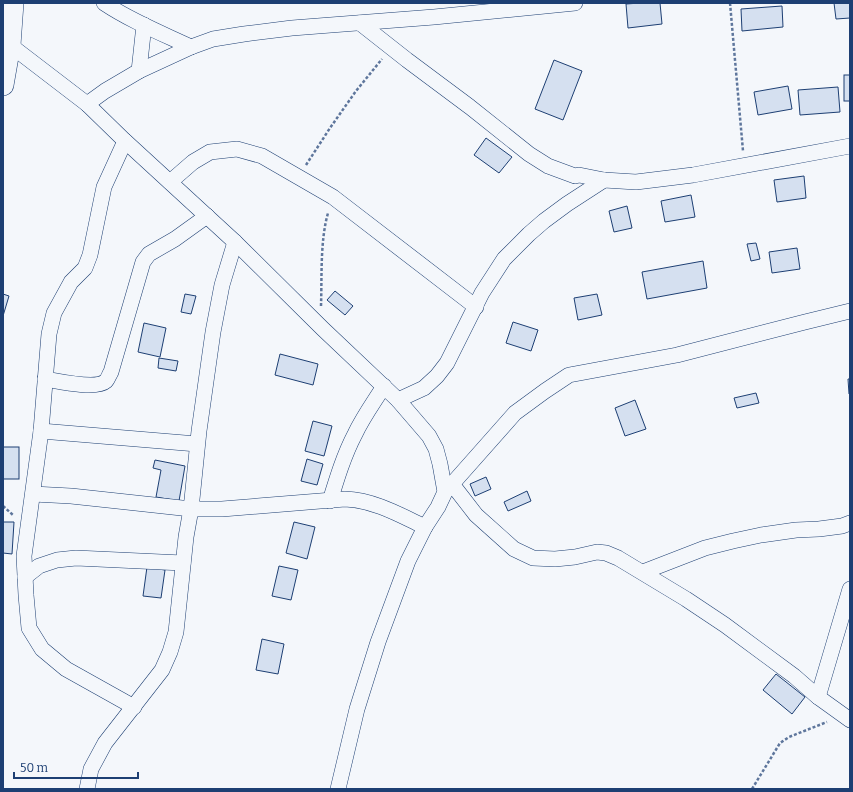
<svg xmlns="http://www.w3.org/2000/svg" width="853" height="792" font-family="Bitter,serif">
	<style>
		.building { fill: #d5e0f0; stroke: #1d3f73 }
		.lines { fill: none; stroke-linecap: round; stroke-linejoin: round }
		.street-casing { stroke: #1d3f73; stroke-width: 16 }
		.secondary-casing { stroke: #1d3f73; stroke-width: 22 }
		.path { stroke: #5e769c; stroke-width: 2.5; stroke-dasharray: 3 2; stroke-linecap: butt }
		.street { stroke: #f4f7fb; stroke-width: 15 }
		.secondary { stroke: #f4f7fb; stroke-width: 21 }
	</style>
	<rect width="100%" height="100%" fill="#f4f7fb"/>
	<g class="building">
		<path d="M640,3H660L662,24L628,28L626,4Z"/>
		<path d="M834,3H850V18L836,19Z"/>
		<path d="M782,6L783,27L742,31L741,9Z"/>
		<path d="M554,60L582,71L563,120L535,109Z"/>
		<rect x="844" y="75" width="6" height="26"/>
		<path d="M788,86L792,109L758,115L754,92Z"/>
		<path d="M838,87L840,112L800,115L798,90Z"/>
		<path d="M486,138L512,157L499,173L474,155Z"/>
		<path d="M804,176L806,198L777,202L774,180Z"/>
		<path d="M691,195L695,217L665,222L661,201Z"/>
		<path d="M627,206L632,228L614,232L609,211Z"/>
		<path d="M756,243L760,259L751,261L747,244Z"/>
		<path d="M797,248L800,269L772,273L769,252Z"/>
		<path d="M703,261L707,288L647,299L642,272Z"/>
		<path d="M335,291L353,306L345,315L327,300Z"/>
		<path d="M3,294L9,296L3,316Z"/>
		<path d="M185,294L196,296L191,314L181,312Z"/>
		<path d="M597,294L602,315L578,320L574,298Z"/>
		<path d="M513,322L538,330L531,351L506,343Z"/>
		<path d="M144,323L166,328L160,357L138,352Z"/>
		<path d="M280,354L318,364L313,385L275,375Z"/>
		<path d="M159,358L178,361L176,371L158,368Z"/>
		<path d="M848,379H850V394H849Z"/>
		<path d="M756,393L759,403L737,408L734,398Z"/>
		<path d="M635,400L646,429L625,436L615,408Z"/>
		<path d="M313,421L332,426L324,456L305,451Z"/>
		<rect x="3" y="447" width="16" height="32"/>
		<path d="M307,459L323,464L317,485L301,481Z"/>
		<path d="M155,460L185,466L179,501L156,497L161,470L153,468Z"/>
		<path d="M486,477L491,489L475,496L470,484Z"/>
		<path d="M527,491L531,501L508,511L504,502Z"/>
		<path d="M3,522H14L12,554L3,553Z"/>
		<path d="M294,522L315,527L307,559L286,553Z"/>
		<path d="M279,566L298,570L291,600L272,596Z"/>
		<path d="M147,567L165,570L161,598L143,596Z"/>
		<path d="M262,639L284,644L278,674L256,670Z"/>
		<path d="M776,674L805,697L792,714L763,690Z"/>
	</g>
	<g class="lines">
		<g class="street-casing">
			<g id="street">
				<path d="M104,3C131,21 161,33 191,47"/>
				<path d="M360,23L407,60L470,107L529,154L548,166L575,176L579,175L604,180L636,182L693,175L850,146"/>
				<path d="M3,44L10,45L87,104L125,141L235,242L323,329L398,400L429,436L436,449L440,464L445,492L438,507L425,527L408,561L378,642L357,709L338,789"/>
				<path d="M139,71L144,25"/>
				<path d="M87,104L105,91L139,71L191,47L213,39L244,34L292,28L434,17L575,3"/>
				<path d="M125,141L104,187L90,255L85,268L71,282L54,313L49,334L41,431L24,556L26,595L29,628L42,649L66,669L134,707"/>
				<path d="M170,182L193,162L210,152L237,149L262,156L333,197L476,307"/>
				<path d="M45,379C58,381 96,390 106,381C108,379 109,375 111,372L143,262L149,254L175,239L207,216"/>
				<path d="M398,400L424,388L437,376L447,363L482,293L504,259L529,234L544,221L567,204L604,180"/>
				<path d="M41,431L197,444"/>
				<path d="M452,484L476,515L514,549L533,558L555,559L575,557L597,552L606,553L618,558L686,599L725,625L794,676L818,697L850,720"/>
				<path d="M445,492L515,413L545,391L569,375L677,355L805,322L850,311"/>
				<path d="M33,494L71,496L191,509H222L345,499C374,500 400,515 425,527"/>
				<path d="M330,501C337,478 344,455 355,434C363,417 374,402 384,386"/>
				<path d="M643,572L705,548L733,541L761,535L796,530L819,529L842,526L850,523"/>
				<path d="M25,577L39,566L57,560L76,558L183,563"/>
				<path d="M818,697L850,589"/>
				<path d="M87,789L91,769L105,743L162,670L170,652L176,632L186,537L191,509L199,431L213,332L222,285L235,242"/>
			</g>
		</g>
		<g class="secondary-casing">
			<path id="secondary" d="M3,85L10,45L13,3"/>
		</g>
		<g class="path">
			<path d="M730,3L743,151"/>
			<path d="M306,165L330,128L356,91L382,59"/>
			<path d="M321,306C322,276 320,241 328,213"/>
			<path d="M3,506L13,515"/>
			<path d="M752,789L780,743L789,737L827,722"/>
		</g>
		<use href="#street" class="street"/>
		<use href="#secondary" class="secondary"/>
	</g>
	<rect width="853" height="792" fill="none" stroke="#1d3f73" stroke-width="8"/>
	<path d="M14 772v6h124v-6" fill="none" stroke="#1d3f73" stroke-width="2"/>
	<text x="20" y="772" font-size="12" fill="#1d3f73" stroke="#f4f7fb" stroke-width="3" paint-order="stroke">50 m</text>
</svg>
